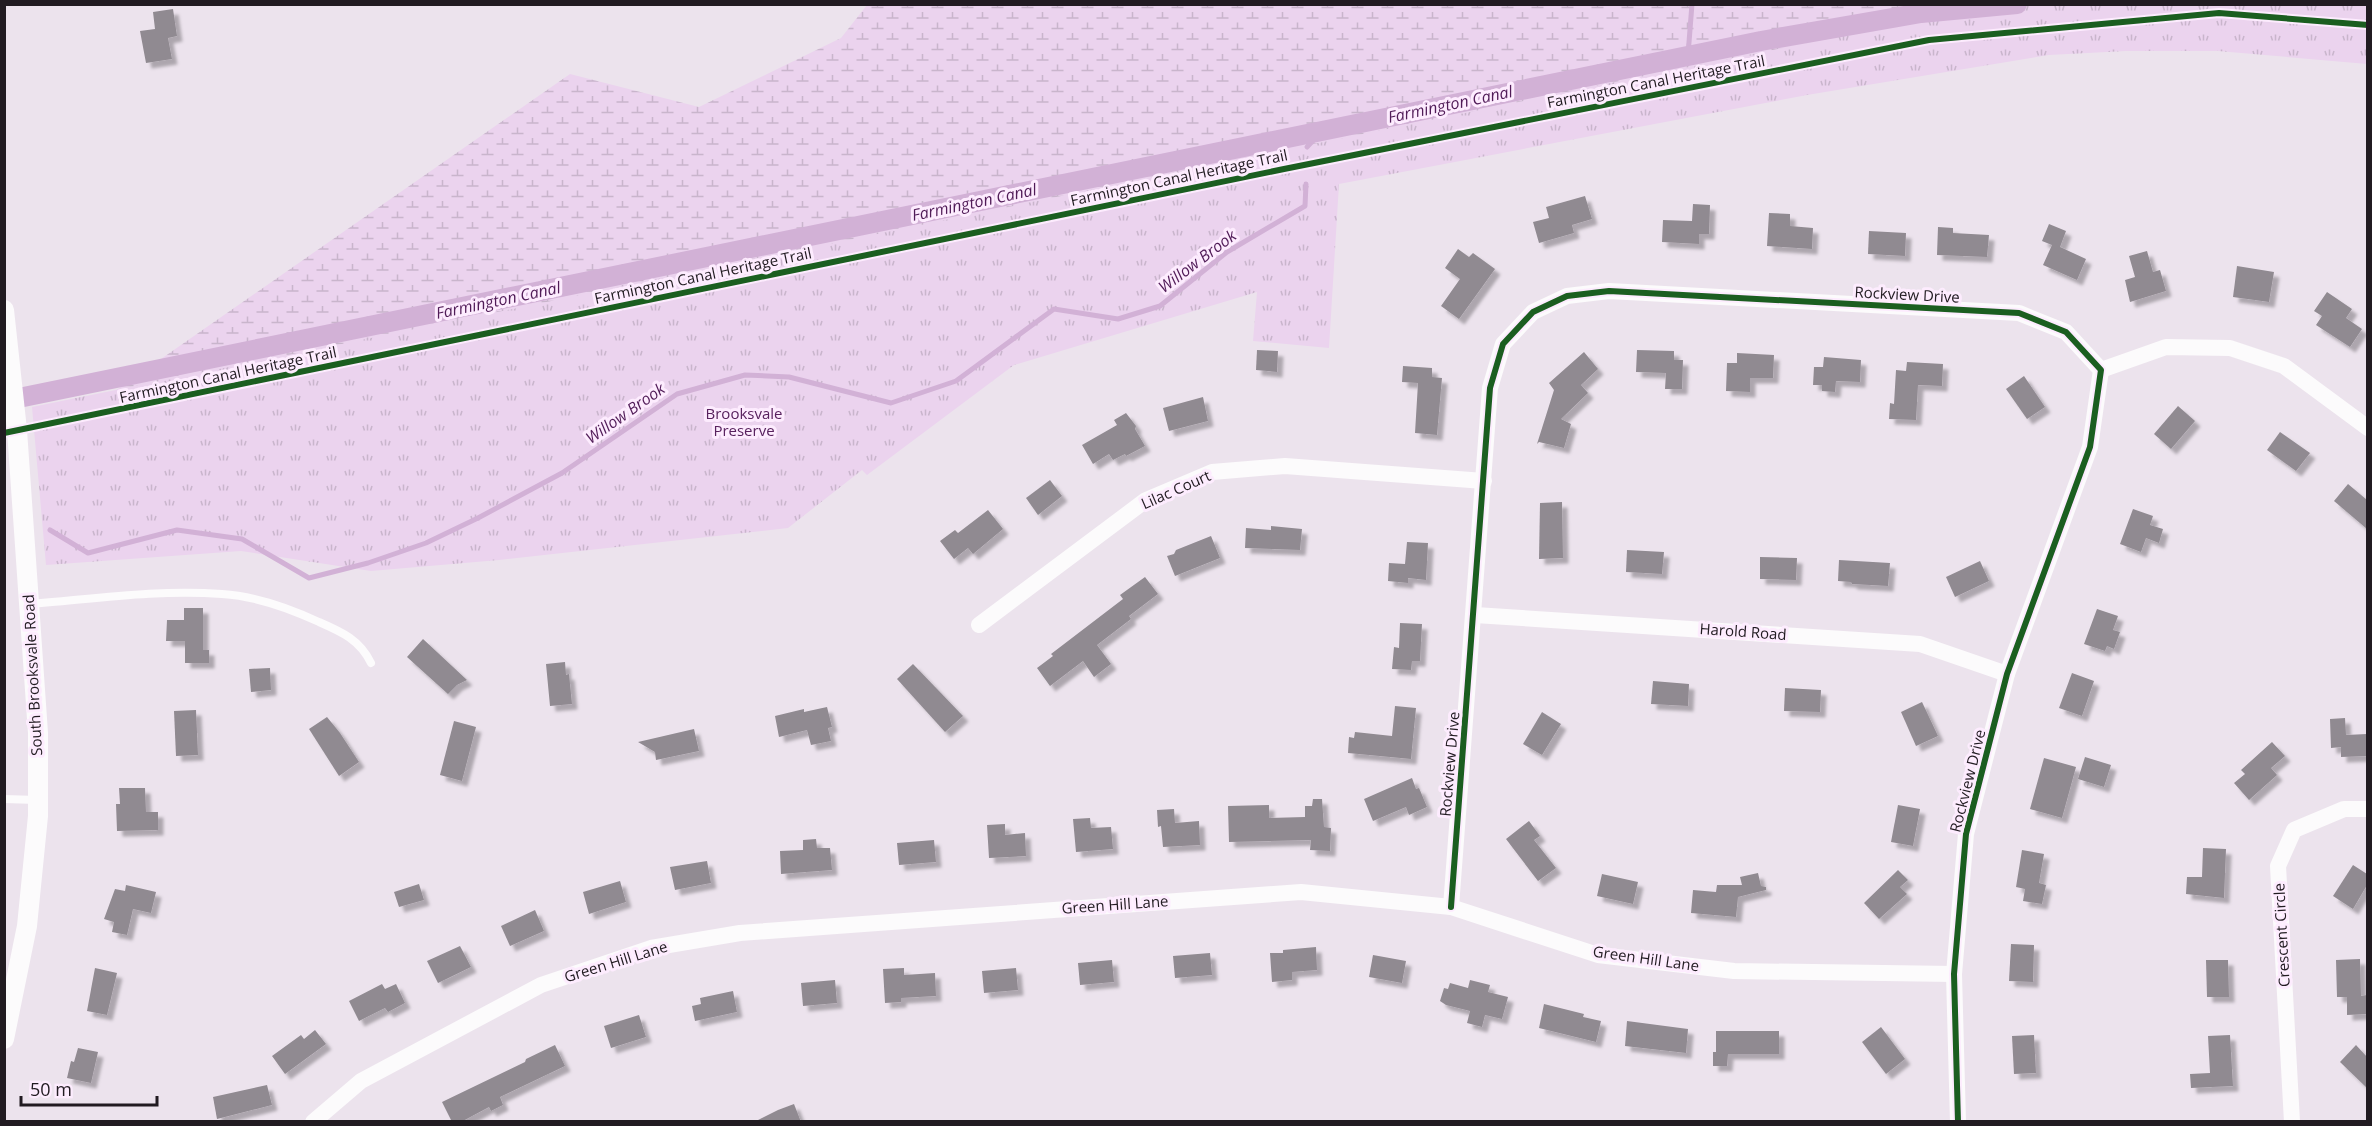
<svg xmlns="http://www.w3.org/2000/svg" width="2372" height="1126" font-family="'Open Sans',sans-serif">
	<style>
		.wetland { fill: url(#wetland-marsh) }
		.park { fill: url(#park-tufts) }
		.lines { fill: none; stroke-linecap: round; stroke-linejoin: round }
		.stream { stroke: #d2b1d6; stroke-width: 5 }
		.canal { stroke: #d2b1d6; stroke-width: 20 }
		.building { fill: #908a91; filter: url(#shadow) }
		.service { stroke: #fcfbfc; stroke-width: 8 }
		.minor { stroke: #fcfbfc; stroke-width: 16 }
		.tertiary { stroke: #fcfbfc; stroke-width: 20 }
		.cycleway-casing { stroke: #fdecfe; stroke-width: 10 }
		.cycleway { stroke: #1b5e20; stroke-width: 6 }
		.labels { text-anchor: middle; stroke-width: 6; stroke-linejoin: round; paint-order: stroke }
		.street-label { font-size: 15px; fill: #211b21; stroke: #fdecfe }
		.park-label { font-size: 15px; fill: #58225e; stroke: #fdecfe }
		.water-label { font-size: 16px; font-style: italic; fill: #501b57; stroke: #fdecfe }
	</style>
	<defs>
		<pattern id="wetland-marsh" width="20" height="14" patternUnits="userSpaceOnUse" patternTransform="scale(1.5)"><rect width="20" height="14" fill="#ebd3ee"/><path d="M1 5h8M5 5V1M11 12h8M15 12V8" fill="none" stroke="#c9b5cc"/></pattern>
		<pattern id="park-tufts" width="24" height="20" patternUnits="userSpaceOnUse" patternTransform="scale(1.5)"><rect width="24" height="20" fill="#ebd3ee"/><path d="M3 7l-1-3M5 7V3M7 7l1-3M15 17l-1-3M17 17v-4M19 17l1-3" fill="none" stroke="#c9b5cc"/></pattern>
		<filter id="shadow"><feDropShadow dx="5.5" dy="5.5" stdDeviation="1.5" flood-color="#0004"/></filter>
	</defs>
	<rect width="100%" height="100%" fill="#ece3ed"/>
	<path class="wetland" d="M867,5H2193L1814,43L115,391L570,74L699,107L841,38Z"/>
	<path class="park" d="M1904,5H2367V64L2218,51H2126L2049,55L1807,95L1339,184L1329,348L1253,341L1257,292L1014,365L867,475L862,470L788,528L499,560L371,571L241,551L46,565L32,407C656,281 1278,150 1901,24Z"/>
	<g class="lines">
		<g class="stream">
			<path d="M1688,55L1692,4"/>
			<path d="M1307,147L1322,131"/>
			<path d="M50,530L88,553L177,530L242,539L309,578L368,563L426,543L478,518L562,473L677,394L745,375L789,377L891,403L956,381L1054,309L1118,319L1160,306L1227,252L1305,206L1306,184"/>
		</g>
		<path class="canal" d="M4,401L1761,41L1921,13L2017,4"/>
	</g>
	<g class="building">
		<path d="M173,9L177,36L168,38L172,59L146,63L140,31L155,29L153,12Z"/>
		<path d="M1585,196L1592,219L1572,225L1574,233L1539,243L1533,222L1549,218L1546,207Z"/>
		<path d="M1693,204L1710,205L1709,234H1699V244L1662,242L1663,220L1692,221Z"/>
		<path d="M1769,213L1790,214V226L1813,228L1812,249L1767,246Z"/>
		<path d="M2049,224L2066,231L2060,247L2086,259L2077,280L2043,265L2052,245L2042,241Z"/>
		<path d="M1938,227L1953,228V233L1989,235L1987,257L1937,255Z"/>
		<path d="M1869,231L1906,233L1905,256L1868,254Z"/>
		<path d="M1458,249L1469,257L1473,253L1495,269L1459,319L1441,306L1460,279L1445,268Z"/>
		<path d="M2147,251L2153,272L2160,270L2166,291L2130,302L2125,280L2135,277L2129,256Z"/>
		<path d="M2237,266L2274,272L2269,302L2233,297Z"/>
		<path d="M2327,292L2352,309L2346,318L2362,329L2350,347L2316,325L2322,316L2314,311Z"/>
		<path d="M1257,350L1278,351L1277,372L1256,370Z"/>
		<path d="M1637,350L1674,351V360H1683L1682,389H1665L1666,373L1636,372Z"/>
		<path d="M1584,352L1598,369L1581,385L1588,393L1561,419L1571,424L1564,448L1539,442L1537,444L1554,390L1549,383Z"/>
		<path d="M1737,353L1774,355L1773,378H1750V392L1726,391L1727,363H1737Z"/>
		<path d="M1824,357L1861,360L1860,382L1836,381L1835,392L1822,391V385H1813L1814,367H1823Z"/>
		<path d="M1907,362L1943,364L1942,386L1918,385L1916,420L1889,419L1890,403L1894,404L1896,370L1906,371Z"/>
		<path d="M1403,366L1432,368V377L1442,378L1437,435L1415,433L1418,383L1402,382Z"/>
		<path d="M2024,376L2045,407L2027,419L2006,389Z"/>
		<path d="M1203,397L1208,421L1169,431L1163,408Z"/>
		<path d="M2178,406L2195,421L2171,449L2154,434Z"/>
		<path d="M1126,413L1136,426L1135,429L1145,446L1126,456L1125,454L1113,460L1109,454L1093,464L1082,445L1117,425L1114,420Z"/>
		<path d="M2280,432L2310,453L2296,471L2267,450Z"/>
		<path d="M1050,480L1062,496L1038,515L1026,498Z"/>
		<path d="M2348,484L2367,500V529L2334,501Z"/>
		<path d="M1562,502L1563,558L1539,559L1540,503Z"/>
		<path d="M2133,509L2153,516L2150,525L2163,529L2159,543L2146,538L2141,552L2120,544Z"/>
		<path d="M988,510L1003,529L973,554L968,548L954,559L940,541L955,530L958,533Z"/>
		<path d="M1271,526L1302,529L1300,550L1245,548L1246,528L1271,530Z"/>
		<path d="M1211,536L1220,558L1175,576L1167,556L1174,554L1176,550Z"/>
		<path d="M1407,542L1428,543L1426,580L1408,578V583L1388,581L1389,563L1405,564Z"/>
		<path d="M1627,550L1664,552L1662,574L1626,572Z"/>
		<path d="M1760,557L1797,558L1796,580L1760,579Z"/>
		<path d="M1839,560L1890,563L1888,586L1852,584L1851,582L1838,581Z"/>
		<path d="M1980,561L1989,581L1955,597L1946,577Z"/>
		<path d="M1145,577L1158,594L1129,616L1131,619L1097,645L1111,664L1094,677L1083,661L1050,686L1037,668L1053,656L1051,654L1123,599L1120,595Z"/>
		<path d="M184,608H203V650H209V663H185V641H166L167,620H184Z"/>
		<path d="M2097,609L2118,616L2113,630L2120,632L2114,649L2107,646L2105,651L2084,644Z"/>
		<path d="M1400,623L1422,624L1420,661H1412L1411,670L1392,669L1394,647L1399,648Z"/>
		<path d="M423,639L467,680L457,685L448,694L407,657Z"/>
		<path d="M565,662L566,675L569,674L572,704L550,706L546,664Z"/>
		<path d="M913,664L963,716L945,732L897,679Z"/>
		<path d="M270,668L271,690L251,692L249,669Z"/>
		<path d="M2072,673L2094,681L2082,716L2059,708Z"/>
		<path d="M1653,681L1689,684L1688,706L1651,704Z"/>
		<path d="M1785,688L1821,690L1820,712L1784,711Z"/>
		<path d="M1922,702L1938,736L1916,746L1901,712Z"/>
		<path d="M1395,706L1416,708L1411,759L1348,753L1349,737L1354,738L1355,732L1392,736Z"/>
		<path d="M827,707L832,727L828,728L831,741L811,745L807,730L779,737L775,716L804,709V712Z"/>
		<path d="M196,710L198,755L176,756L174,711Z"/>
		<path d="M1542,712L1561,724L1542,755L1523,744Z"/>
		<path d="M327,717L340,733L359,762L339,776L309,729Z"/>
		<path d="M2345,718L2346,735L2367,734V756L2341,757V747L2331,748L2330,719Z"/>
		<path d="M454,721L476,727L462,781L440,775Z"/>
		<path d="M694,729L699,751L656,760L655,752L638,742Z"/>
		<path d="M2272,742L2285,756L2271,768L2277,775L2249,800L2234,783L2245,774L2241,770Z"/>
		<path d="M2085,757L2111,765L2104,787L2078,779Z"/>
		<path d="M2044,758L2076,767L2062,818L2030,809Z"/>
		<path d="M1412,778L1416,789L1419,788L1427,807L1409,815L1406,807L1373,821L1364,799Z"/>
		<path d="M119,788H145L146,812H158V830L117,831L116,804H120Z"/>
		<path d="M1313,799H1322L1324,827L1331,828L1330,851L1310,850L1311,840L1229,842L1228,806L1269,805V818L1305,817V806H1312Z"/>
		<path d="M1898,805L1920,809L1913,846L1891,842Z"/>
		<path d="M1174,809L1175,823L1199,821L1200,845L1163,847L1161,826L1158,827L1157,810Z"/>
		<path d="M1090,818L1091,828L1111,827L1113,849L1076,852L1073,819Z"/>
		<path d="M1529,821L1540,836L1534,840L1556,868L1538,881L1506,839Z"/>
		<path d="M1005,824V835L1025,833L1026,856L989,858L987,825Z"/>
		<path d="M816,839L817,848H830L832,870L781,874L780,851L803,850V840Z"/>
		<path d="M934,840L936,862L899,865L897,843Z"/>
		<path d="M2203,848L2226,849L2224,898L2186,894L2187,877H2202Z"/>
		<path d="M2022,850L2044,854L2039,883L2046,885L2042,904L2023,901L2025,889L2016,887Z"/>
		<path d="M707,861L711,883L675,890L670,867Z"/>
		<path d="M2353,865L2367,874V885L2353,909L2333,896Z"/>
		<path d="M1898,870L1908,880L1900,887L1907,894L1879,919L1864,903Z"/>
		<path d="M1758,873L1761,886L1766,887V890L1738,897L1736,917L1691,913L1693,890L1716,892L1717,885H1742L1740,877Z"/>
		<path d="M1602,874L1638,882L1633,904L1597,896Z"/>
		<path d="M620,881L626,902L589,914L583,892Z"/>
		<path d="M419,884L424,900L399,907L394,892Z"/>
		<path d="M126,885L156,892L151,913L133,909L127,935L112,932L114,922L104,919L115,889L125,891Z"/>
		<path d="M535,910L544,931L510,946L501,926Z"/>
		<path d="M2011,944L2034,945L2033,982L2009,981Z"/>
		<path d="M460,946L471,967L438,983L427,961Z"/>
		<path d="M1316,947L1317,970L1292,972V980L1272,982L1270,953H1283V950Z"/>
		<path d="M1210,953L1212,975L1175,978L1173,956Z"/>
		<path d="M1373,955L1406,961L1402,983L1369,977Z"/>
		<path d="M2360,959L2361,996L2367,995V1014L2347,1015V997H2337L2336,960Z"/>
		<path d="M1112,960L1114,982L1080,985L1078,963Z"/>
		<path d="M2206,960H2228L2229,997H2207Z"/>
		<path d="M95,968L117,973L107,1015L87,1011Z"/>
		<path d="M904,968V975L935,973L936,996L901,998V1002L885,1003L883,969Z"/>
		<path d="M1016,968L1018,990L984,993L982,971Z"/>
		<path d="M835,980L837,1003L803,1006L801,983Z"/>
		<path d="M1470,980L1490,985L1488,992L1508,997L1502,1019L1485,1015L1482,1027L1467,1023L1470,1011L1446,1005L1440,1001L1444,988L1448,989L1450,983L1468,988Z"/>
		<path d="M382,984L385,989L396,984L405,1003L388,1012L385,1008L359,1021L349,1001Z"/>
		<path d="M733,991L737,1012L695,1021L692,1006L701,1004L700,998Z"/>
		<path d="M1544,1004L1584,1014L1583,1017L1601,1021L1596,1042L1539,1028Z"/>
		<path d="M639,1015L646,1037L611,1048L604,1026Z"/>
		<path d="M1627,1021L1688,1029L1686,1053L1625,1046Z"/>
		<path d="M1881,1027L1905,1059L1886,1074L1862,1042Z"/>
		<path d="M315,1030L326,1044L285,1074L272,1056L301,1035L304,1039Z"/>
		<path d="M1716,1031H1779V1054H1728L1727,1066H1713V1052H1716Z"/>
		<path d="M2034,1035L2036,1073L2014,1074L2012,1036Z"/>
		<path d="M2230,1035L2233,1086L2191,1088L2190,1074L2210,1073L2208,1036Z"/>
		<path d="M555,1045L565,1066L500,1097L503,1105L491,1111L489,1107L461,1122H452L442,1102L525,1062L526,1059Z"/>
		<path d="M2356,1045L2367,1057V1088L2340,1062Z"/>
		<path d="M78,1048L98,1052L91,1083L67,1078L71,1061L74,1062Z"/>
		<path d="M267,1085L272,1105L217,1119L213,1097Z"/>
		<path d="M794,1104L801,1122H754L778,1110Z"/>
	</g>
	<g class="lines">
		<g class="service">
			<path d="M30,604C93,599 158,589 222,594C255,596 289,608 319,622C342,632 360,640 371,663"/>
			<path d="M4,799L37,800"/>
		</g>
		<g class="minor">
			<path d="M2101,370L2166,347L2230,348L2284,366L2368,428"/>
			<path d="M1475,615L1920,644L2007,674"/>
			<path d="M979,625L1146,500L1212,472L1285,466L1484,481"/>
			<path d="M1451,907L1490,388L1503,344L1533,312L1567,296L1609,291L2019,313L2066,332L2101,370L2090,447L2007,674L1966,834L1954,974L1958,1122"/>
			<path d="M313,1122L361,1081L541,985L651,948L740,933L1301,892L1451,907L1598,955L1734,971L1954,974"/>
			<path d="M2292,1122L2278,866L2294,830L2344,809H2368"/>
		</g>
		<path class="tertiary" d="M4,310L17,430L38,733V816L27,926L4,1039"/>
		<g class="cycleway-casing">
			<g id="cycleway">
				<path d="M4,433L1284,169L1929,40L2219,13L2368,25"/>
				<path d="M1451,907L1490,388L1503,344L1533,312L1567,296L1609,291L2019,313L2066,332L2101,370L2090,447L2007,674L1966,834L1954,974L1958,1122"/>
			</g>
		</g>
		<use href="#cycleway" class="cycleway"/>
	</g>
	<g class="labels">
		<g class="street-label">
			<text transform="translate(1656 82) rotate(-11)" y="5">Farmington Canal Heritage Trail</text>
			<text transform="translate(1179 178) rotate(-12)" y="5">Farmington Canal Heritage Trail</text>
			<text transform="translate(703 276) rotate(-12)" y="5">Farmington Canal Heritage Trail</text>
			<text transform="translate(1907 295) rotate(3)" y="5">Rockview Drive</text>
			<text transform="translate(228 375) rotate(-12)" y="5">Farmington Canal Heritage Trail</text>
			<text transform="translate(1176 490) rotate(-24)" y="5">Lilac Court</text>
			<text transform="translate(1743 632) rotate(4)" y="5">Harold Road</text>
			<text transform="translate(33 675) rotate(-93)" y="5">South Brooksvale Road</text>
			<text transform="translate(1450 764) rotate(-85)" y="5">Rockview Drive</text>
			<text transform="translate(1968 781) rotate(-76)" y="5">Rockview Drive</text>
			<text transform="translate(1115 905) rotate(-4)" y="5">Green Hill Lane</text>
			<text transform="translate(2282 935) rotate(-93)" y="5">Crescent Circle</text>
			<text transform="translate(1646 959) rotate(8)" y="5">Green Hill Lane</text>
			<text transform="translate(616 962) rotate(-17)" y="5">Green Hill Lane</text>
		</g>
		<g class="park-label">
			<text x="744" y="419">Brooksvale<tspan x="744" dy="17">Preserve</tspan></text>
		</g>
		<g class="water-label">
			<text transform="translate(1450 104) rotate(-12)" y="6">Farmington Canal</text>
			<text transform="translate(974 202) rotate(-12)" y="6">Farmington Canal</text>
			<text transform="translate(1197 261) rotate(-37)" y="6">Willow Brook</text>
			<text transform="translate(498 300) rotate(-12)" y="6">Farmington Canal</text>
			<text transform="translate(625 413) rotate(-35)" y="6">Willow Brook</text>
		</g>
	</g>
	<rect width="2372" height="1126" fill="none" stroke="#211b21" stroke-width="12"/>
	<path d="M21 1096v9h136v-9" fill="none" stroke="#211b21" stroke-width="3"/>
	<text x="30" y="1096" font-size="18" fill="#211b21" stroke="#fdecfe" stroke-width="4.5" paint-order="stroke">50 m</text>
</svg>
